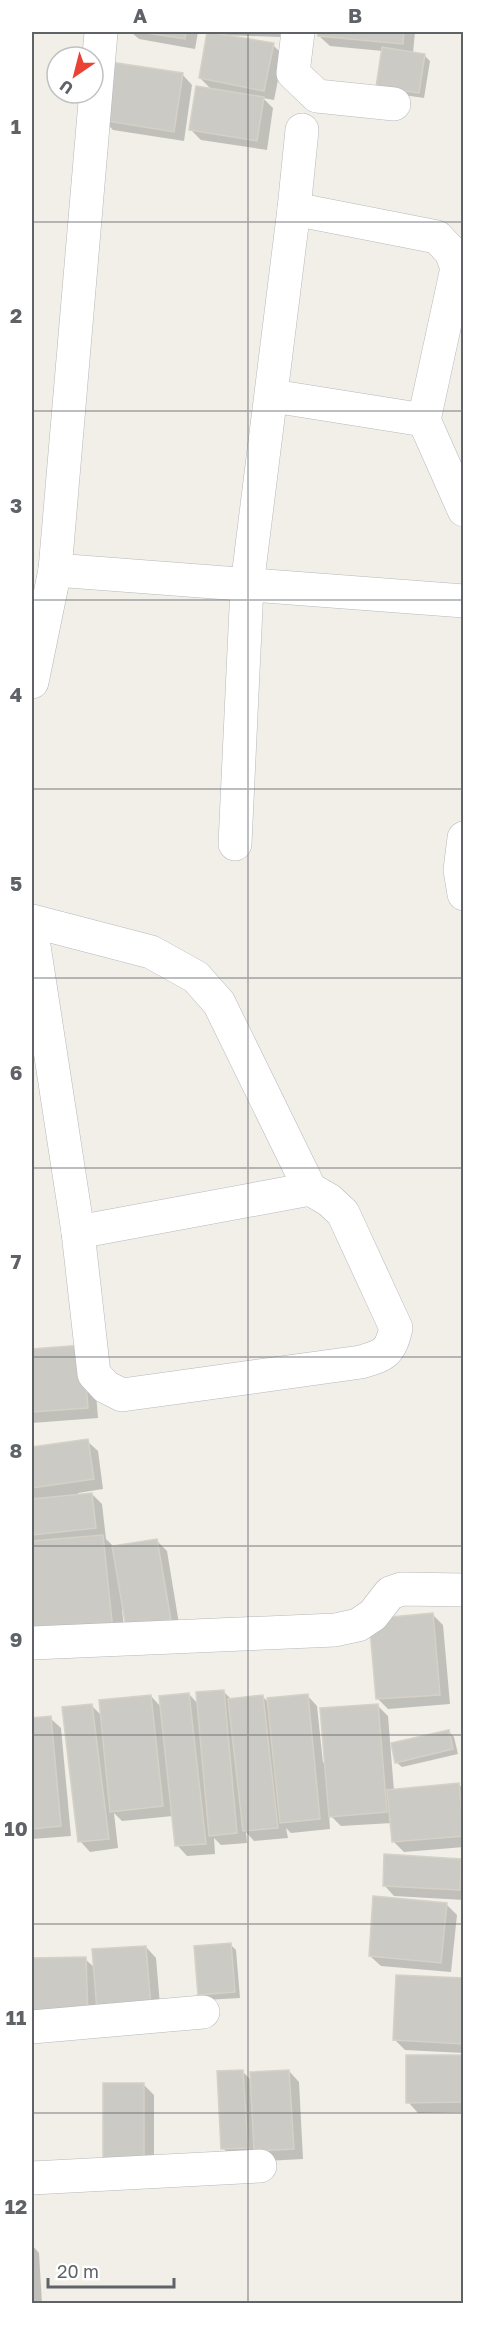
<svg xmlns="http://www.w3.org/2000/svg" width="495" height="2335" font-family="'Golos Text',sans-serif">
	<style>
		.shadow { fill: #0003 }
		.building { fill: #cccac5; stroke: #d6d1c6; stroke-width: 1.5 }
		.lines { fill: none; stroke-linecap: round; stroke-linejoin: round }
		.minor-casing { stroke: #b5b8bc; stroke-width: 34 }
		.minor { stroke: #fff; stroke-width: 33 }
		.grid { fill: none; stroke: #5f6368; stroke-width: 1.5; stroke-opacity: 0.55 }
		.neatline { fill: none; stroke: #5f6368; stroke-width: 2 }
		.grid-label { font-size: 20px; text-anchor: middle; font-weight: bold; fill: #5f6368 }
	</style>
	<rect width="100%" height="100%" fill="#f1efe8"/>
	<g class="shadow">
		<path d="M131,32H198L195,49L139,39Z"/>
		<path d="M209,32L220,34L218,32H281L280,37L222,35L273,45L283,55L274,100L263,98L273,108L267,150L201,140L190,129L212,90L200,78Z"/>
		<path d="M319,32H415L413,53L424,55L430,61L424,98L383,92V51L330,46L319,36Z"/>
		<path d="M182,74L192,85L184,141L113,130L103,119Z"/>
		<path d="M83,1347L93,1357L98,1418L32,1423V1350Z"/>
		<path d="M87,1441L98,1451L103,1489L78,1493L79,1496L92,1494L102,1504L106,1539L114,1547L157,1541L167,1551L181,1636L125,1610H122L126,1643L32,1653V1449Z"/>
		<path d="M433,1615L443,1625L450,1704L388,1709L378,1699Z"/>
		<path d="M223,1691L232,1700L263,1697L269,1703L307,1695L317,1706L323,1763L378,1706L388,1716L394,1791L458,1784L464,1789V1847L404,1852L394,1842L392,1823L341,1826L329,1814L330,1829L291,1833L286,1828L288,1838L254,1841L246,1832L247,1843L221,1845L214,1838L215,1854L187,1856L177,1845L173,1816L122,1821L114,1813L118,1848L90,1852L80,1841L91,1705L102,1716L151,1696L161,1707L189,1694L198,1704Z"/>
		<path d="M50,1718L61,1728L71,1836L32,1839V1720Z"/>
		<path d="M448,1731L454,1737L458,1754L402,1767L396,1762Z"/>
		<path d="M461,1861L464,1863V1900L394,1896L384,1885Z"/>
		<path d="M446,1904L457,1915L451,1972L381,1966L370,1956Z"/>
		<path d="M231,1945L236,1950L240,1998L205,2000L200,1994Z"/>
		<path d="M146,1947L156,1958L161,2017L32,2028V1960L85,1959L95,1968Z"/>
		<path d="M464,1980V2053L405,2050L395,2040Z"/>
		<path d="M464,2056V2112L418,2113L408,2102Z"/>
		<path d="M242,2071L252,2081L289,2071L299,2082L303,2159L266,2161L233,2159L223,2148Z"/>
		<path d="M144,2085L154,2095V2169H115Z"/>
		<path d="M32,2245L39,2253L42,2304H32Z"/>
	</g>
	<g class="building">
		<path d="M139,32H186L185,39Z"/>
		<path d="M207,32L274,43L264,91L199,78Z"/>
		<path d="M318,32H404L403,44L318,36Z"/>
		<path d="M382,47L425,54L419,93L376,87Z"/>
		<path d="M110,62L183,73L174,132L101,120Z"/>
		<path d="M196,86L264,97L257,141L189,130Z"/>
		<path d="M83,1345L88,1408L32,1412V1349Z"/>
		<path d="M88,1439L94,1479L32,1488V1447Z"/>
		<path d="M92,1493L96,1528L32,1535V1499Z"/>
		<path d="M103,1535L113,1631L32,1639V1541Z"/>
		<path d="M157,1539L172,1626L127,1633L112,1546Z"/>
		<path d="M433,1613L440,1695L376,1699L369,1619Z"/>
		<path d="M224,1690L237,1833L209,1836L196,1692Z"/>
		<path d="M189,1693L206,1844L175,1846L159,1696Z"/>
		<path d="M308,1694L320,1819L280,1823L267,1698Z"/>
		<path d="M151,1695L163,1806L110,1812L99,1700Z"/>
		<path d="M263,1695L278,1828L243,1831L228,1699Z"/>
		<path d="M92,1704L109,1839L78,1842L62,1707Z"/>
		<path d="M378,1704L387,1812L329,1817L320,1708Z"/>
		<path d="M51,1716L61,1826L32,1829V1718Z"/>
		<path d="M449,1730L453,1749L395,1763L391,1743Z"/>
		<path d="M459,1783L464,1836L392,1842L387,1790Z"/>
		<path d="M384,1854L461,1859L460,1890L383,1886Z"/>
		<path d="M373,1896L447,1903L441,1963L369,1956Z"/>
		<path d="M231,1943L235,1992L198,1995L194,1946Z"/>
		<path d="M146,1946L151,2007L97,2011L92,1949Z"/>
		<path d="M86,1957L88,2016L32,2018V1958Z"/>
		<path d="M396,1975L464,1978V2044L393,2040Z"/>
		<path d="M406,2055H464V2102L406,2103Z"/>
		<path d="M243,2070L248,2148L221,2149L217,2071Z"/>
		<path d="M289,2070L294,2149L254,2151L250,2072Z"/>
		<path d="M103,2083H144V2160L103,2159Z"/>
	</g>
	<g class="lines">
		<g class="minor-casing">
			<g id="minor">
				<path d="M101,32L55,570L464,601"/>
				<path d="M298,32L293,73L317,96L394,104"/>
				<path d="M294,209L302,130"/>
				<path d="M273,396L424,420"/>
				<path d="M32,682L55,570"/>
				<path d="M464,838L460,870L464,894"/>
				<path d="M235,844L247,586L294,209L437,237L451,252L457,268L424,420L464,510"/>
				<path d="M32,921L151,952L196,977L219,1003L310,1189L329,1200L343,1213L396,1328C390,1353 385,1355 361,1362L122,1395L106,1387L94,1374L78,1232L32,933"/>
				<path d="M78,1232L310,1189"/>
				<path d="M32,1643L335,1630L358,1625L373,1615L390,1593L402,1589L464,1590"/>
				<path d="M32,2027L203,2012"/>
				<path d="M32,2178L260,2166"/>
			</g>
		</g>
		<use href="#minor" class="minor"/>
	</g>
	<path class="grid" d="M248,32V2304M32,222H464M32,411H464M32,600H464M32,789H464M32,978H464M32,1168H464M32,1357H464M32,1546H464M32,1735H464M32,1924H464M32,2113H464"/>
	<rect width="495" height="2335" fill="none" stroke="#ffffff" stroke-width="66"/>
	<g transform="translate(75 75) rotate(215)"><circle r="28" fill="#ffffff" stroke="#bfc1c3" stroke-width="1.5"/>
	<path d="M0-4.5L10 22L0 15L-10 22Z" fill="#ea4335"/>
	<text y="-9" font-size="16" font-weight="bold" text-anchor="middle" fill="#5f6368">U</text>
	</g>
	<path d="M48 2278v9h126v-9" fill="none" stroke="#5f6368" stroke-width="3"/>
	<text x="57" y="2278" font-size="18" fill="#5f6368" stroke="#ffffff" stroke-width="4.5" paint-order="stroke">20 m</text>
	<rect x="33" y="33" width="429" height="2269" class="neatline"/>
	<g class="grid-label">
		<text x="140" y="23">A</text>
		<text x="355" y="23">B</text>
		<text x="16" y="134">1</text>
		<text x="16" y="323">2</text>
		<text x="16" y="513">3</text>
		<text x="16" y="702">4</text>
		<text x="16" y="891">5</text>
		<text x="16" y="1080">6</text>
		<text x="16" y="1269">7</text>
		<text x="16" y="1458">8</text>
		<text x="16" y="1647">9</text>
		<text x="16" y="1836">10</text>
		<text x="16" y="2025">11</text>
		<text x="16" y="2214">12</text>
	</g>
</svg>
